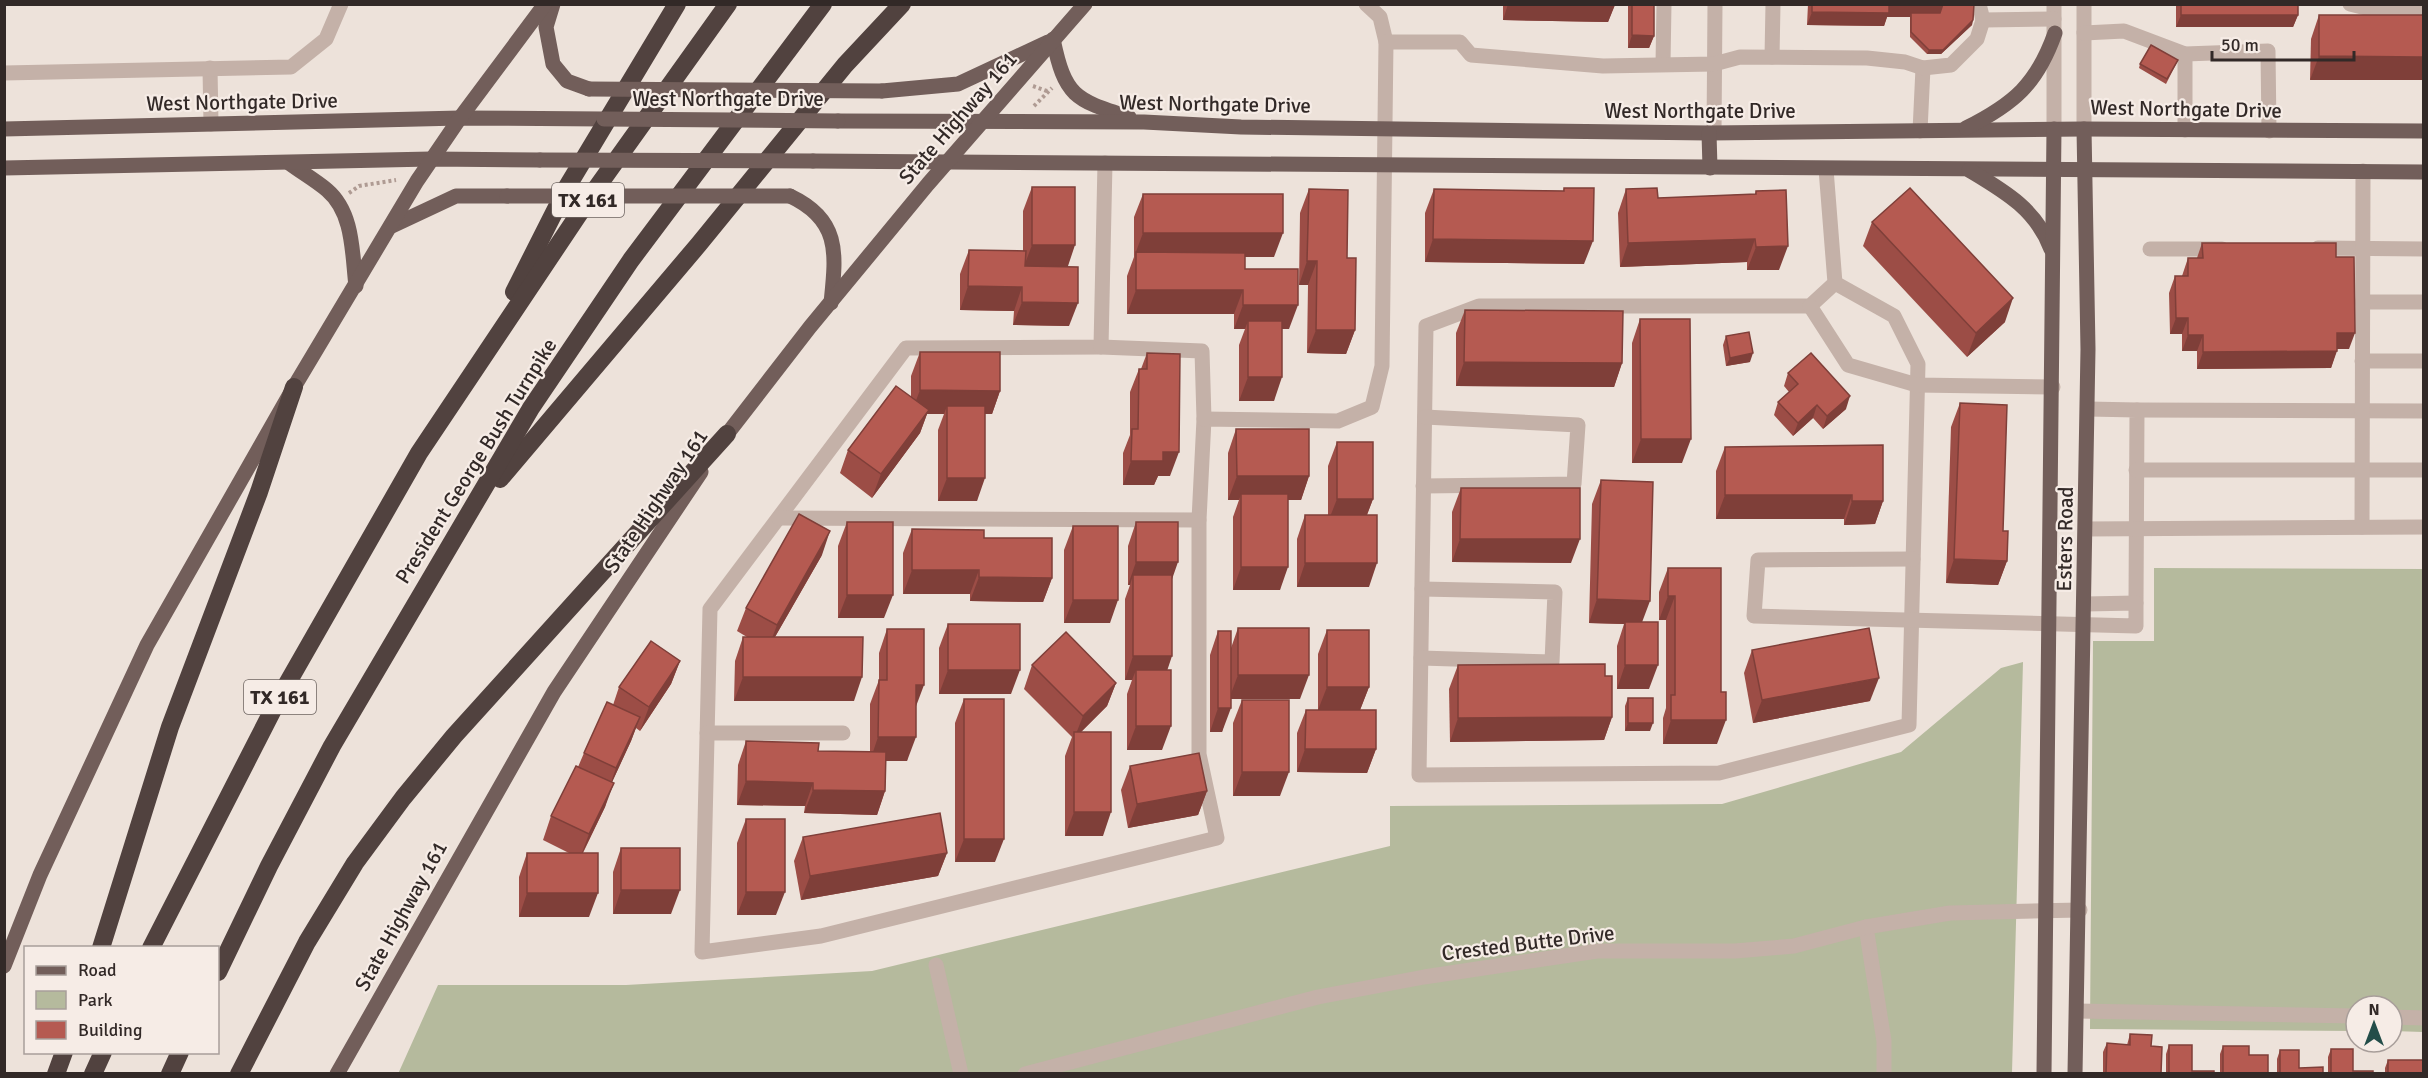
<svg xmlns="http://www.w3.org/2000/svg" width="2428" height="1078" font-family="Signika,sans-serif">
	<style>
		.green { fill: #b5ba9d }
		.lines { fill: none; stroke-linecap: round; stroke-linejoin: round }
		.path { stroke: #af9b93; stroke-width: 4; stroke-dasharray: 3 3; stroke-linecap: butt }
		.minor { stroke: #c4b1a8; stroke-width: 15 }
		.major { stroke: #725e5a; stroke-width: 15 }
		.highway { stroke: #51423f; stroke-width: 18 }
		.major-bridge { stroke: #725e5a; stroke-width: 15 }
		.wall { fill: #9c4d46 }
		.shaded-wall { fill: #7f3f39 }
		.building { fill: #b55a51; stroke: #7f3f39; stroke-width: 1.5 }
		.labels { text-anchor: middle; stroke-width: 4.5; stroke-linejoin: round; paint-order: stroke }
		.shield { fill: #f6ece6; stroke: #6d6460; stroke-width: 1.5 }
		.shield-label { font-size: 20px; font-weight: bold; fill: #322927 }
		.street-label { font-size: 21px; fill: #322927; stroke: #f6ece6 }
	</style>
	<rect width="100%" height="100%" fill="#ede2da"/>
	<g class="green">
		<path d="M2154,568L2423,569V1032L2392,1031V1006H2356V1031L2090,1029L2093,641H2154Z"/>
		<path d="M2023,662L2012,1073L398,1074L438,985H626L872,971L1390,846V806L1722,804L1901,752L2001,668Z"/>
	</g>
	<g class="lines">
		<g class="path">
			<path d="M1033,86L1047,91"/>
			<path d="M1034,106L1052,88"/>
			<path d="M349,193L359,186L396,180"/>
		</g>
		<g class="minor">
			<path d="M1366,4L1380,17L1386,42"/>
			<path d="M2054,4V129"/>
			<path d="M2084,4V129"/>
			<path d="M2350,4L2366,8H2424"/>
			<path d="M1983,20L2054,19"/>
			<path d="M2084,33L2124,31L2185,54L2268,51L2269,131"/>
			<path d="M2185,54V130"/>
			<path d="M1772,57L1773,4"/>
			<path d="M1663,64L1664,4"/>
			<path d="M210,68L211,124"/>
			<path d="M4,73L291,67L326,39L341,4"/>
			<path d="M1920,131L1923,68"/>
			<path d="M1714,133L1715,4"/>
			<path d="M1105,163L1101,347L906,348L710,609L702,952L821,936L1217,838L1199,754V520L1204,419L1338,421L1372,407L1382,366L1386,42H1460L1471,55L1603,66L1714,64L1740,57L1867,58L1905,62L1923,68L1951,65L1977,39L1983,20L1979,4"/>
			<path d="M1826,169L1835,283L1810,306H1479L1426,326L1419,775L1719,773L1909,725L1918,364L1894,316L1835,283"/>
			<path d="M2318,248L2424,249"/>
			<path d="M2150,249H2222"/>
			<path d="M2362,302H2424"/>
			<path d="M1810,306L1848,365L1917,385L2053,387"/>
			<path d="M1101,347L1202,351L1204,419"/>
			<path d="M2362,361H2424"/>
			<path d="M2088,409L2137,410L2136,603"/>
			<path d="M2137,410L2424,411"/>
			<path d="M2136,470H2424"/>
			<path d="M1423,486L1574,484L1578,425L1425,417"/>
			<path d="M779,518L1199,520"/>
			<path d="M2362,527L2363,171"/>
			<path d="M2086,529L2424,527"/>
			<path d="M1913,559L1758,560L1754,616L2136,626V603L2085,604"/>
			<path d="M1421,658L1552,662L1555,592L1422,589"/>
			<path d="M707,733H843"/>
			<path d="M1866,927L1884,1041V1074"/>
			<path d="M936,965L961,1074"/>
			<path d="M2077,1011L2356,1016"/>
			<path d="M2392,1017L2424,1018"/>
			<path d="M1025,1074L1318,997L1424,977L1597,951H1735L1794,946L1866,927L1950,913L2080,910"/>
		</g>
		<g class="major">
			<path d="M553,4L546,27L553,64L567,81L589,89"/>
			<path d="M1053,39C1065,96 1074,100 1129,117"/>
			<path d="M882,91L958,84L1048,42"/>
			<path d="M838,121L1144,122L1241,127L1709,133L2084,129L2424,131"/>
			<path d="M1966,128C2014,104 2037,84 2055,33"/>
			<path d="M4,129L460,118L604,119"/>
			<path d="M1709,133L1710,168"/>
			<path d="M813,161L2424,172"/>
			<path d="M289,163C301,172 315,180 327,190C354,213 352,254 356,286"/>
			<path d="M4,168L431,159L540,160"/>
			<path d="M1969,170C2004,191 2036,209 2051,249"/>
			<path d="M790,196C841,220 836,254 831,303"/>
			<path d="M392,226L456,196H507"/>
			<path d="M721,442L810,327L928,184L1085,4"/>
			<path d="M4,966L40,875L147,645L294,387L417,181L460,118L545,4"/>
			<path d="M337,1074L554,692L701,472"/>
			<path d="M2044,1074L2054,129"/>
			<path d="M2075,1074L2088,349L2084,129"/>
		</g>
		<g class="highway">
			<path d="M514,292L567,187L677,4"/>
			<path d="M500,479L699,244L845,65L902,4"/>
			<path d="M101,948L170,727L259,492L294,387"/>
			<path d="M151,948L279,698L419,453L595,190L728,4"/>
			<path d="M218,972L269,866L332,746L531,408L631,260L823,4"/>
			<path d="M56,1074L64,1052"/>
			<path d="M93,1074L103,1052"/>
			<path d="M170,1074L180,1052"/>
			<path d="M239,1074L307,942L355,863L403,798L454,736L727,434"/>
		</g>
		<g class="major-bridge">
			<path d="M589,89L882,91"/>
			<path d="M604,119L838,121"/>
			<path d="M540,160L813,161"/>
			<path d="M507,196H790"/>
		</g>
	</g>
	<g class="wall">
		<path d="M1503,4H1615L1608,22L1503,20Z"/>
		<path d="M1628,4H1654V36L1649,48H1628Z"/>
		<path d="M1808,4H1974L1972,25L1941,54H1927L1910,37V17H1887L1884,26L1807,25Z"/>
		<path d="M2176,4H2298V15L2293,27H2176Z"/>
		<path d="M2319,15H2424L2310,80L2311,39Z"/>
		<path d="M2178,60L2166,84L2139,68L2140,64Z"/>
		<path d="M1032,187L1067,267L1069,326L1013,325L1014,311L960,310V274L969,250L1023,251V211Z"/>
		<path d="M1564,188L1584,264L1425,262V213L1434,189L1563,191Z"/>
		<path d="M1309,189L1347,258L1355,330L1346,354L1307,353L1308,285H1299L1300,213Z"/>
		<path d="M1626,189L1658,198L1755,194L1756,191L1779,270H1747V262L1620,267L1618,213Z"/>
		<path d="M1143,194L1274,257H1245V269L1289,329H1282L1274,401H1239V345L1245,329H1234V314H1127V276L1134,257V217Z"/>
		<path d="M1872,222L2005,322L1967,357L1863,246Z"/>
		<path d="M2202,243L2336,257L2349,349H2337L2331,368L2197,369V351H2182V334H2170L2169,293L2175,276H2182L2188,258H2197Z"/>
		<path d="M1465,310L1622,363L1614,387L1456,386V333Z"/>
		<path d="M1640,319L1682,463H1632V343Z"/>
		<path d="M1726,336L1750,362L1726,366L1723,345Z"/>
		<path d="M920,352L1000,391L992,414H985L977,501H938V430L944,414H927L920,433L872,498L840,473L848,450L911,397V376Z"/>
		<path d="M1147,353L1170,476H1158L1154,485H1123V453L1130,435V392L1139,369H1141Z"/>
		<path d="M1788,373L1846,409L1823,429L1813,418L1793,436L1774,415L1778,402L1789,392L1784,386Z"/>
		<path d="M1960,403L2007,561L1998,585L1946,583L1951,427Z"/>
		<path d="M1236,429L1309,476L1301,500H1288L1280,590H1233V517L1239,500H1228V453Z"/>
		<path d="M1337,442L1373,499L1367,515L1369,587H1297V539L1305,515H1328V466Z"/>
		<path d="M1725,447L1883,501L1875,524L1844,525V519H1716V471Z"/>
		<path d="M1601,480L1642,622L1649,689H1617V646L1624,624L1589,623L1592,504Z"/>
		<path d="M1461,488L1571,563L1452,562V512Z"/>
		<path d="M847,522L884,618H838V546Z"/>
		<path d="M1136,522L1172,578L1162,750H1127V694L1132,680H1125V599L1130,585H1128V546Z"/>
		<path d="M1073,526L1110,623H1064V550Z"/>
		<path d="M912,529L984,538L1052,578L1043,602L970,601V594H903V553Z"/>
		<path d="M822,555L775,637L854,701H734L735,661L743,637H747L737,631L746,608Z"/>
		<path d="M1668,568L1717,744H1663V718L1666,708V620H1659V592Z"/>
		<path d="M948,624L1011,694H939V648Z"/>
		<path d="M1238,628L1300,699H1231L1222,732H1210V655L1218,631L1231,648Z"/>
		<path d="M887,629L916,708L907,761H886L885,791L877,815L804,813L805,806L737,805L738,765L746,741L818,751L870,752V704L879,680V653Z"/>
		<path d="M1327,630L1369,687L1360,710L1376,749L1367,773L1297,772V733L1306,710H1318V654Z"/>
		<path d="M1752,650L1870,701L1753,723L1744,673Z"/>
		<path d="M680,661L671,684L640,731L636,728L631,741L612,782L605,807L583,853L589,917H519V877L527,853H569L543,840L551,816L578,767L584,753L613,705L619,687Z"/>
		<path d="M1032,665L1116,683L1107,706L1081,732L1103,836H1065V756L1072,737L1024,689Z"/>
		<path d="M1458,665L1605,676L1612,717L1604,740L1450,742L1449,689Z"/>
		<path d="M1628,698L1650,731H1625V706Z"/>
		<path d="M964,699L995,862H955V723Z"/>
		<path d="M1242,700L1280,796H1233V723Z"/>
		<path d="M1130,766L1207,791L1198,815L1128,828L1121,790Z"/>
		<path d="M746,819L776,915H737V843Z"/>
		<path d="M803,837L947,853L938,876L801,900L794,861Z"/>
		<path d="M621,848L671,914H613V872Z"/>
		<path d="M2130,1034L2151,1046L2161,1074H2103V1052L2107,1043L2127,1045Z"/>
		<path d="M2169,1045L2192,1071L2214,1074H2166V1054Z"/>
		<path d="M2223,1046L2249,1055L2268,1074H2220V1054Z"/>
		<path d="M2331,1049L2353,1071L2373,1074H2328V1057Z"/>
		<path d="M2280,1050L2299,1068L2323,1074H2277V1059Z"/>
		<path d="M2388,1060L2424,1074H2385V1068Z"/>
	</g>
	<g class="shaded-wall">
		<path d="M1508,4H1580L1615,5L1608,22L1503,20Z"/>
		<path d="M1889,4L1943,5L1939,18L1911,13L1910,17H1887L1884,26L1807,25L1812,12Z"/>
		<path d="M2181,15H2298L2293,27H2176Z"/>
		<path d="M1973,20L1972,25L1941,54H1927L1929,50Z"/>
		<path d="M1632,35L1654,36L1649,48H1628Z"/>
		<path d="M2319,56L2424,57V80H2310Z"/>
		<path d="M1143,233H1283L1274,257H1136V252L1134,257Z"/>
		<path d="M1433,239L1593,241L1584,264L1425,262Z"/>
		<path d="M1755,239L1747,262L1620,267L1628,243Z"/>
		<path d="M1032,245H1075L1067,269H1023Z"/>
		<path d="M1788,246L1779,270H1747L1756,247Z"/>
		<path d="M1307,261H1317L1308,285H1299Z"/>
		<path d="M968,286L1022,287L1014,311L960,310Z"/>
		<path d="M1136,290H1243L1234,314H1127Z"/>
		<path d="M2013,298L2005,322L1967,357L1976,333Z"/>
		<path d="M1022,302L1078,303L1069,326L1013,325Z"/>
		<path d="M1243,305H1298L1289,329H1248V321L1245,329H1234Z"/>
		<path d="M2176,318H2188L2182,334H2170Z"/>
		<path d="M1316,330H1355L1346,354L1307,353Z"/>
		<path d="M2337,333H2355L2349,349H2331Z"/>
		<path d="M2188,335H2203L2197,351H2182Z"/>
		<path d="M2337,351L2331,368L2197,369L2203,352Z"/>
		<path d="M1753,353L1750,362L1726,366L1730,358Z"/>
		<path d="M1464,362L1622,363L1614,387L1456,386Z"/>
		<path d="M1248,377H1282L1274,401H1239Z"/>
		<path d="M920,390L1000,391L992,414H947V406L944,414H927L920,433L872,498L881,474L911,414Z"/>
		<path d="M1850,396L1846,409L1823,429L1827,416Z"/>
		<path d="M1817,405L1813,418L1793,436L1798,423Z"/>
		<path d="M1641,439H1691L1682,463H1632Z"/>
		<path d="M1163,452H1179L1170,476H1158L1154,485H1123L1131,461Z"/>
		<path d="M1237,476H1309L1301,500H1241V494L1239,500H1228Z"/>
		<path d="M947,478H985L977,501H938Z"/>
		<path d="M1725,495H1852L1844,519H1716Z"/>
		<path d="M1337,499H1373L1364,522H1328Z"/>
		<path d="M1852,501H1883L1875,524L1844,525Z"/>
		<path d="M830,531L822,555L768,649L777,625Z"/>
		<path d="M1460,539H1580L1571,563L1452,562Z"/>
		<path d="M1954,559L2007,561L1998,585L1946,583Z"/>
		<path d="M1136,562H1178L1170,585L1133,575L1130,585H1128Z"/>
		<path d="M1305,563H1377L1369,587H1297Z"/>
		<path d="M1241,567H1288L1280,590H1233Z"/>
		<path d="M912,570H979L970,594H903Z"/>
		<path d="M979,577L1052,578L1043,602L970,601Z"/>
		<path d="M847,595H893L884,618H838Z"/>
		<path d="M1668,596H1675L1666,620H1659Z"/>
		<path d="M1597,599L1650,601L1641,625L1625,622L1624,624L1589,623Z"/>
		<path d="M1073,600H1118L1110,623H1064Z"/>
		<path d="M1133,656H1172L1164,680L1136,670L1132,680H1125Z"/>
		<path d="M680,661L671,684L640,731L649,707Z"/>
		<path d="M1625,665H1658L1649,689H1617Z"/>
		<path d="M948,670H1020L1011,694H939Z"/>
		<path d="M1238,675H1309L1300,699H1229Z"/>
		<path d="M743,677H862L854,701H734Z"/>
		<path d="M1879,678L1870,701L1753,723L1762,700Z"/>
		<path d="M1116,683L1107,706L1074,739L1083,716Z"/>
		<path d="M916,685H924L915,709Z"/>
		<path d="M1327,687H1369L1360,710H1318Z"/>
		<path d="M1218,708H1231L1222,732H1210Z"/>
		<path d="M640,717L631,741L608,791L616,768Z"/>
		<path d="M1612,717L1604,740L1450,742L1458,718Z"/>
		<path d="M1671,720H1726L1717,744H1663Z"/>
		<path d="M1628,723H1653L1650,731H1625Z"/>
		<path d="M1136,726H1171L1162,750H1127Z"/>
		<path d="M878,737H916L907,761H870Z"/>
		<path d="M1305,749H1376L1367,773L1297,772Z"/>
		<path d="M1242,772H1289L1280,796H1233Z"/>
		<path d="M746,781L813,783L805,806L737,805Z"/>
		<path d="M614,783L605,807L580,858L589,834Z"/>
		<path d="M813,790L885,791L877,815L804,813Z"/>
		<path d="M1207,791L1198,815L1128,828L1137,804Z"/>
		<path d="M1074,812H1111L1103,836H1065Z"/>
		<path d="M964,839H1004L995,862H955Z"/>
		<path d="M947,853L938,876L801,900L810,876Z"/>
		<path d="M621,890H680L671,914H613Z"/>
		<path d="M746,892H785L776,915H737Z"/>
		<path d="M527,893H598L589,917H519Z"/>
	</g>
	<g class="building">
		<path d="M1580,4H1615V5Z"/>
		<path d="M1632,4H1654V36L1632,35Z"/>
		<path d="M1812,4H1889V13L1812,12Z"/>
		<path d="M1898,4H1943V5Z"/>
		<path d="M1943,4H1974L1973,20L1943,50H1929L1911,32V13H1940Z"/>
		<rect x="2181" y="4" width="117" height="11"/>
		<path d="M2319,15H2424V57L2319,56Z"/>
		<path d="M2151,45L2178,60L2167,79L2140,64Z"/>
		<rect x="1032" y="187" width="43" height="58"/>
		<path d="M1564,188H1594L1593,241L1433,239L1434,189L1564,191Z"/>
		<path d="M1657,188L1658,198L1756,194V191L1786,190L1788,246L1756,247L1755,239L1628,243L1626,189Z"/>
		<path d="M1910,188L2013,298L1976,333L1872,222Z"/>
		<path d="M1309,189L1348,190L1347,258H1356L1355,330H1316L1317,261H1307Z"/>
		<rect x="1143" y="194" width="140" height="39"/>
		<path d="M2202,243H2336V257H2354L2355,333H2337V351L2203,352V335H2188V318H2176L2175,276H2188V258H2203Z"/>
		<path d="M969,250L1026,251L1025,266L1078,267V303L1022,302V287L968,286Z"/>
		<path d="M1136,252L1245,253V269H1298V305H1243V290H1136Z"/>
		<path d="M1465,310L1623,311L1622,363L1464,362Z"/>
		<path d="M1640,319H1690L1691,439H1641Z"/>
		<rect x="1248" y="321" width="34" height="56"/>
		<path d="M1749,332L1753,353L1730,358L1726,336Z"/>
		<path d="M920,352H1000V391L920,390Z"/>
		<path d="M1147,353L1180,354L1179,452H1163V461H1131L1132,429H1138L1139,369H1147Z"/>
		<path d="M1811,353L1850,396L1827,416L1817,405L1798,423L1778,402L1798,384L1788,373Z"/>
		<path d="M896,386L929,410L881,474L848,450Z"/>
		<path d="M1960,403L2007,405L2003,531H2008L2007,561L1954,559Z"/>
		<rect x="947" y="406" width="38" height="72"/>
		<path d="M1236,429H1309V476H1237Z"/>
		<rect x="1337" y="442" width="36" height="57"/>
		<path d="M1883,445V501H1852V495H1725V447Z"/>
		<path d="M1601,480L1653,482L1650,601L1597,599Z"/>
		<path d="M1461,488H1580V539H1460Z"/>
		<rect x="1241" y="494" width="47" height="73"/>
		<path d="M799,514L830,531L777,625L746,608Z"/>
		<rect x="1305" y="515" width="72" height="48"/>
		<rect x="847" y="522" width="46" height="73"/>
		<rect x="1136" y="522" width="42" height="40"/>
		<rect x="1073" y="526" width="45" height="74"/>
		<path d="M912,529L984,530V538H1052V578L979,577V570H912Z"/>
		<path d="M1668,568H1721V692H1726V720H1671V695H1675V596H1668Z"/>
		<rect x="1133" y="575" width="39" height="81"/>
		<rect x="1625" y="622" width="33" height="43"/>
		<rect x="948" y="624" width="72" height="46"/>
		<rect x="1238" y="628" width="71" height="47"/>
		<path d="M1869,628L1879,678L1762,700L1752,650Z"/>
		<path d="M887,629H924V685H916V737H878L879,680H887Z"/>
		<rect x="1327" y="630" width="42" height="57"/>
		<rect x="1218" y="631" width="13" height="77"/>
		<path d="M1066,632L1116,683L1083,716L1032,665Z"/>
		<path d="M743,637H863L862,677H743Z"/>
		<path d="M651,641L680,661L649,707L619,687Z"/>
		<path d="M1605,664V676H1612V717L1458,718V665Z"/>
		<rect x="1136" y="670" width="35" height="56"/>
		<rect x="1628" y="698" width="25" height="25"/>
		<rect x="964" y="699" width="40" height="140"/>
		<rect x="1242" y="700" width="47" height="72"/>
		<path d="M607,702L640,717L616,768L584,753Z"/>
		<path d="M1306,710H1376V749H1305Z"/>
		<rect x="1074" y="732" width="37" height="80"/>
		<path d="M746,741L819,743L818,751L886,752L885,791L813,790V783L746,781Z"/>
		<path d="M1199,753L1207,791L1137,804L1130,766Z"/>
		<path d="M576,766L614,783L589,834L551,816Z"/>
		<path d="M940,813L947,853L810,876L803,837Z"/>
		<rect x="746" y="819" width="39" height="73"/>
		<rect x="621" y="848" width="59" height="42"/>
		<rect x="527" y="853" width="71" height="40"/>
		<path d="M2130,1034L2152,1035L2151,1046L2162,1047L2161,1074H2106L2107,1043L2130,1045Z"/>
		<path d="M2169,1045H2192V1071H2214V1074H2169Z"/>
		<path d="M2223,1046H2249V1055H2268V1074H2223Z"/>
		<path d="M2331,1049H2353V1071H2373V1074H2331Z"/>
		<path d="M2280,1050H2299V1068L2323,1067V1074H2280Z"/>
		<rect x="2388" y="1060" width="36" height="14"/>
	</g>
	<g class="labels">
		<g class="shield">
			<rect x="552" y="183" width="72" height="34" rx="4.5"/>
			<rect x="244" y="680" width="72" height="34" rx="4.5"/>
		</g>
		<g class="shield-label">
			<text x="588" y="207">TX 161</text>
			<text x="280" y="704">TX 161</text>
		</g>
		<g class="street-label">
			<text x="728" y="106">West Northgate Drive</text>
			<text transform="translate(242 102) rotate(-1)" y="7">West Northgate Drive</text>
			<text transform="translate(1215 104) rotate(1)" y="7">West Northgate Drive</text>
			<text transform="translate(2186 109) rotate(1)" y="7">West Northgate Drive</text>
			<text x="1700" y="118">West Northgate Drive</text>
			<text transform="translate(958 118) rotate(-49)" y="7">State Highway 161</text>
			<text transform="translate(476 461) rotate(-58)" y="7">President George Bush Turnpike</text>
			<text transform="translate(656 501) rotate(-56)" y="7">State Highway 161</text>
			<text transform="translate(2065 539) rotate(-89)" y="7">Esters Road</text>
			<text transform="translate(401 916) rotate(-61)" y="7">State Highway 161</text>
			<text transform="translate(1528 943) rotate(-7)" y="7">Crested Butte Drive</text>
		</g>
	</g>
	<rect width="2428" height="1078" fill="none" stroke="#322927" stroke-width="12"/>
	<rect x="24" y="946" width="195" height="108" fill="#f6ece6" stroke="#a89e9a" stroke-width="1.5"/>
	<rect x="36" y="966" width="30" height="9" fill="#725e5a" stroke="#a89e9a" stroke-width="1.5"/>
	<text x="78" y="976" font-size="18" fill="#322927">Road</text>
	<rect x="36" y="991" width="30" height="18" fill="#b5ba9d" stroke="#a89e9a" stroke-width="1.5"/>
	<text x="78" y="1006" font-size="18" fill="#322927">Park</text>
	<rect x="36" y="1021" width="30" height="18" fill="#b55a51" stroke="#a89e9a" stroke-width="1.5"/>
	<text x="78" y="1036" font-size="18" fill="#322927">Building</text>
	<g transform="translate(2374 1024)"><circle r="28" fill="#f6ece6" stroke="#a89e9a" stroke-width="1.5"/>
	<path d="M0-4.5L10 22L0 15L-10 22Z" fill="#234d49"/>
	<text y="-9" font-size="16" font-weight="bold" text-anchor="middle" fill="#322927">N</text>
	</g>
	<path d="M2212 51v9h142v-9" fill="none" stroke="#322927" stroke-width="3"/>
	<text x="2221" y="51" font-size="18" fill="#322927" stroke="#f6ece6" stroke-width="4.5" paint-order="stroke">50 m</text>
</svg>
